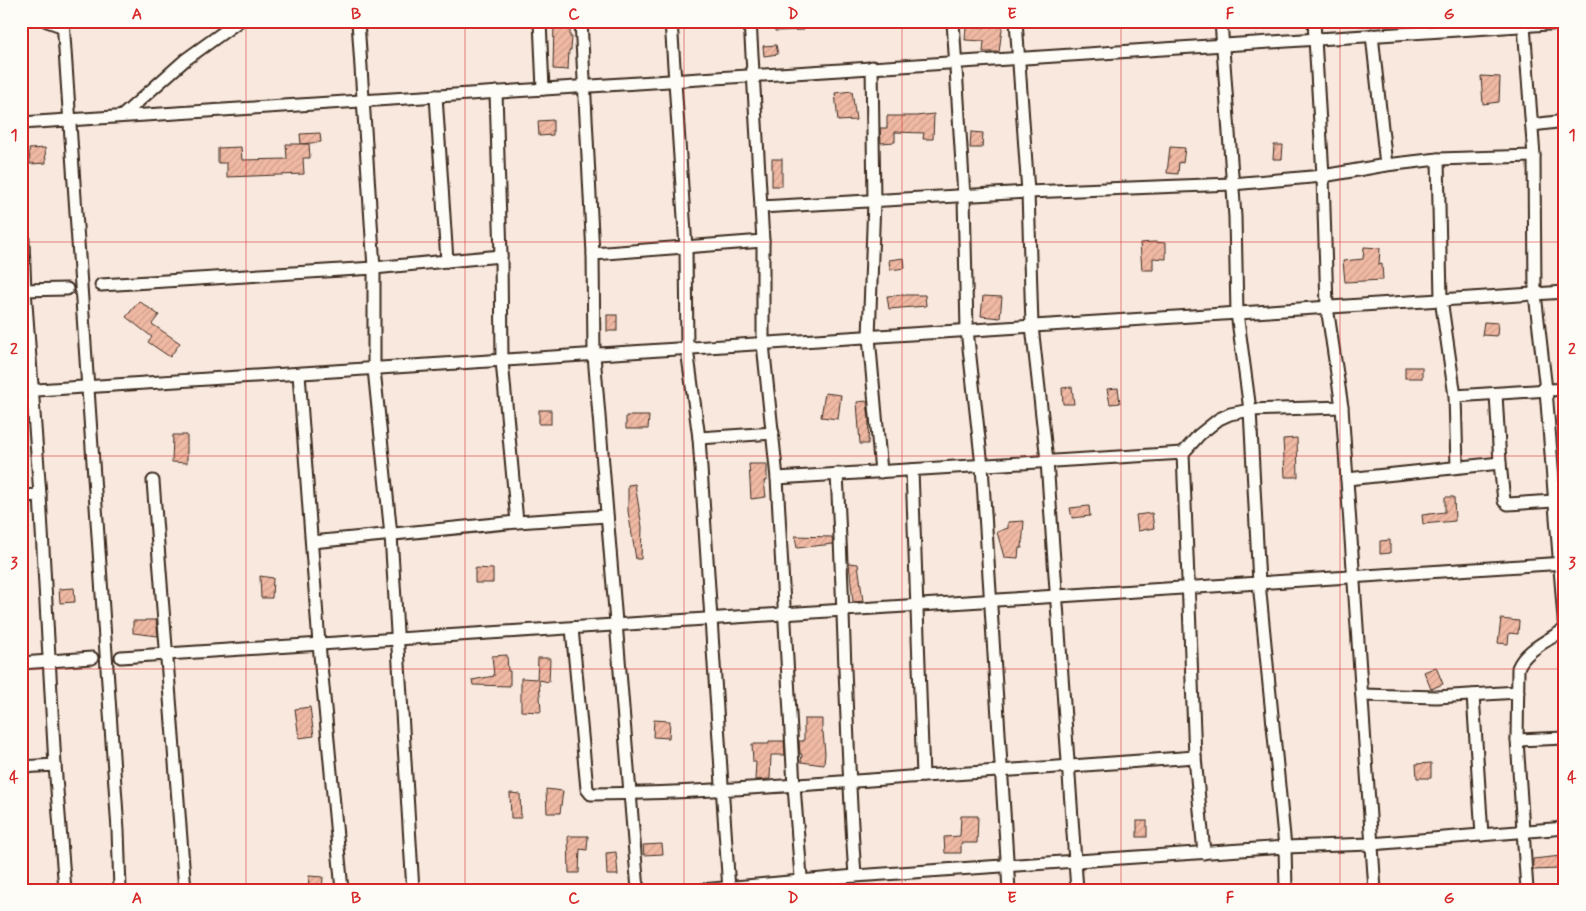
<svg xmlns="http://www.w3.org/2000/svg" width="1586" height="911" font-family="Mynerve,sans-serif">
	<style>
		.building { fill: url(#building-hatch); stroke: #3b2a1e }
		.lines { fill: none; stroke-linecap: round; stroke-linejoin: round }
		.minor-casing { stroke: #3b2a1e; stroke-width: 15 }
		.minor { stroke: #fdfcf7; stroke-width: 11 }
		.grid { fill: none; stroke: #d62828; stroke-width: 1; stroke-opacity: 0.55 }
		.neatline { fill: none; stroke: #d62828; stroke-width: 2 }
		.grid-label { font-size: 16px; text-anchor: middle; font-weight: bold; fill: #d62828 }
	</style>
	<defs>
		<pattern id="building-hatch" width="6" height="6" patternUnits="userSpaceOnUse" patternTransform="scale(1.25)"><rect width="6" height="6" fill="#f0b9a4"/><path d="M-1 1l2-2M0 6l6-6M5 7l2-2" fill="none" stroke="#cf9f8d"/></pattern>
	</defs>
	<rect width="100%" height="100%" fill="#f9e8de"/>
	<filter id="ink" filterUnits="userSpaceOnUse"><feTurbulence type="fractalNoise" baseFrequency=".02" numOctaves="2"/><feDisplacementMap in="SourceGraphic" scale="10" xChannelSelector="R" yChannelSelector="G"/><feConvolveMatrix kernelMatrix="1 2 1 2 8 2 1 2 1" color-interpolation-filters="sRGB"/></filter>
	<g filter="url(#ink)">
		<g class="building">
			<path d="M554,21H570V37H572L571,50H569L568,70L553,69Z"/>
			<path d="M775,21H803L804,30L775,31Z"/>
			<path d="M986,21H1003L999,52H983L984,41L965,40L966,27H985Z"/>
			<path d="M776,45L778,54L764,56L763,46Z"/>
			<path d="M1481,76L1500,77L1499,102L1483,104Z"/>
			<path d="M852,91L856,120L838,121L835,93Z"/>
			<path d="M934,114L933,139H923L924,133L895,132V142L881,143L880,128H887V116H916Z"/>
			<path d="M553,120V135L539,136L538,121Z"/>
			<path d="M971,132L983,133L982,148H970Z"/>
			<path d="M320,133L321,142L301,144L300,134Z"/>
			<path d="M286,144H309L310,158H303L304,174L227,177V163H218V148L241,147L242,160L287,159Z"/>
			<path d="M1274,145H1283L1282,159H1273Z"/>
			<path d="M1170,147L1185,148L1183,163L1179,162L1178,174L1167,173Z"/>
			<path d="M45,148L46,163L30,164L29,149Z"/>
			<rect x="772" y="159" width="10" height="27"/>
			<path d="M1154,242L1166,243V259L1153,258V270H1142L1140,243Z"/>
			<path d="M1364,247L1380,248L1379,265L1382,264L1383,280L1345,282L1343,261L1363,259Z"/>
			<path d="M904,258L905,268L890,270L889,260Z"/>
			<path d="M902,295H925L926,306L889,309L887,296Z"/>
			<path d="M983,296L1002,297L1000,318L981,316Z"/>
			<path d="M139,301L159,315L152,324L180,343L170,357L148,342L152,337L126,317Z"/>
			<rect x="607" y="315" width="10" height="16"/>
			<path d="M1484,322L1498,323L1497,336L1482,335Z"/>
			<rect x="1405" y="367" width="17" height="11"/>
			<path d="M1072,387L1074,404H1063L1062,388Z"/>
			<path d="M1118,388L1120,403L1110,404L1107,389Z"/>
			<path d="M825,393L841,395L838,419L821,417Z"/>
			<path d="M867,401L869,420L868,444H860L857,402Z"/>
			<rect x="539" y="410" width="12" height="14"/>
			<path d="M626,416H649L648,429H626Z"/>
			<path d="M173,435H187V463L172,462Z"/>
			<path d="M1297,438L1298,477H1285L1283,439Z"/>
			<path d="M749,464H767V481H764L766,497L751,499Z"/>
			<path d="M635,484L642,527L641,559H636L628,511V485Z"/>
			<path d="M1445,497H1454L1455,521L1423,524L1422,515L1445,512Z"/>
			<path d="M1089,506L1090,516L1072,518L1070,508Z"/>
			<path d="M1152,513L1154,528L1138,531L1136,515Z"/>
			<path d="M1024,521L1022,548H1019L1018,558L1004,557L997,532L1008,528V522Z"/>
			<path d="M795,536L832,537L833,544L797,548Z"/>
			<path d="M1390,540V553L1380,554V541Z"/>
			<path d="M849,563L858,564L863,601L853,602Z"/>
			<path d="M475,568L493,569V583H475Z"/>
			<path d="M260,576L273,578L272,598H261Z"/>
			<path d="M74,588L75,602L60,603L59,589Z"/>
			<path d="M1501,619L1519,621L1518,634L1509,633L1508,644L1498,643Z"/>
			<path d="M145,620H156L158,636L133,633V621H145Z"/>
			<path d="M507,655L508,671H510V686L473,685L472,680L494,676L492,656Z"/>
			<path d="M538,658H550L549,682L539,680L541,712L521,711V678L537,679Z"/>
			<path d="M1436,667L1443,684L1431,689L1424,672Z"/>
			<path d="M310,707L314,736L299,738L295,709Z"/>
			<path d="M804,719H822V732H823L825,753L824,765L801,762L802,754H800L799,741H804Z"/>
			<path d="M654,720L670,721L669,738L653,737Z"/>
			<path d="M769,741H784L785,755H771L770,779L755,780L756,762H753L752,744H769Z"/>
			<path d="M1431,763V778H1417L1416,764Z"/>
			<path d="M546,789L563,791L560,813H547Z"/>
			<path d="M510,793L520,794L521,818H511Z"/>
			<path d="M961,816H978L977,843H961V853H945L944,837L960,836Z"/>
			<rect x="1137" y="821" width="10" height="16"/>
			<path d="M568,836H588L587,850L580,849L579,873H569Z"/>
			<path d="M662,844L663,854L644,855L643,845Z"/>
			<path d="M616,852L618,875H607L606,853Z"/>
			<path d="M1561,856L1560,869L1533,870V859Z"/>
			<path d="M309,876L323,877L322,890H308Z"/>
		</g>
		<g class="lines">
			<g class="minor-casing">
				<g id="minor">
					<path d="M47,21L64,27"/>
					<path d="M63,21L118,830L120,890"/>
					<path d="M358,21L374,268V369L391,535L413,890"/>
					<path d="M540,21L543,89"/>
					<path d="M581,21L593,254L594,355L638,890"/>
					<path d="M671,21L686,248L687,349L699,438L729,890"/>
					<path d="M750,21L763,241V344L777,478L794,786L802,890"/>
					<path d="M953,21L964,196L967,330L982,466L1009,890"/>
					<path d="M1016,21L1028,192L1032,326L1047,461L1077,890"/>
					<path d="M1221,21L1235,217L1237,313L1250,410L1259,583L1285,847L1286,890"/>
					<path d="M1314,21L1323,176L1327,307L1342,407L1375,890"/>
					<path d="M1524,26L1534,156L1535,294L1546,390L1565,632"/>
					<path d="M1372,35L1386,165"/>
					<path d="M872,67L874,201L869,337L881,472"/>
					<path d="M496,92L501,256L502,361L517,522"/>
					<path d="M122,116L185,60L239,21"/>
					<path d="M21,123L1565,23"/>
					<path d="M1532,125L1565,121"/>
					<path d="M1438,159L1441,299L1455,396L1457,466"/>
					<path d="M21,195L25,290L40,495L55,765L65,890"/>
					<path d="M761,207L1028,192L1232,184L1323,176L1386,165L1438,159L1534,156"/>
					<path d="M593,254L763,241"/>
					<path d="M447,261L501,256"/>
					<path d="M101,285L374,268L447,261L436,96"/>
					<path d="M21,290L67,289"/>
					<path d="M299,374L319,644L342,890"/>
					<path d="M21,391L1565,292"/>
					<path d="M1496,394L1500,463L1504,501L1508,504L1554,501"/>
					<path d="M1455,396L1565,389"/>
					<path d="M699,438L773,433"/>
					<path d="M912,470L923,776"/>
					<path d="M837,474C844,608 846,742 855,876"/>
					<path d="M777,478L1183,453"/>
					<path d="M1347,479L1500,463"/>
					<path d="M153,481L185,890"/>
					<path d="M21,496L40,495"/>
					<path d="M312,542L517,522L607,516"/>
					<path d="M572,628L587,789L591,794C702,793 813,784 924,776C1014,770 1105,764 1195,757"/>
					<path d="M121,657L1565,563"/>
					<path d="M21,663L92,658"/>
					<path d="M1362,695L1437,697L1518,692"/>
					<path d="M1473,695L1482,835"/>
					<path d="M1517,740L1565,738"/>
					<path d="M21,767L55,765"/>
					<path d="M1204,853L1195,757L1183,453L1199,435L1219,419L1230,414L1250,410L1342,407"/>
					<path d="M702,890L855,876L1285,847L1371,844L1565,828"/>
					<path d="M1527,890L1517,740L1518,668C1525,650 1549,640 1565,629"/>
				</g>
			</g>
			<use href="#minor" class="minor"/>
		</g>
	</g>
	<path class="grid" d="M246,21V890M465,21V890M684,21V890M902,21V890M1121,21V890M1340,21V890M21,242H1565M21,456H1565M21,669H1565"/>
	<rect width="1586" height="911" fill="none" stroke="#fdfcf7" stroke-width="55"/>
	<rect x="28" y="28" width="1530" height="856" class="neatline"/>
	<g class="grid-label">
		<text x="137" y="19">A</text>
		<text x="356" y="19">B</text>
		<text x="574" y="19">C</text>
		<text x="793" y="19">D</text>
		<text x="1012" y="19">E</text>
		<text x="1230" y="19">F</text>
		<text x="1449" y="19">G</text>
		<text x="14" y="140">1</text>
		<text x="1572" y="140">1</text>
		<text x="14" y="354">2</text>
		<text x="1572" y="354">2</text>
		<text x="14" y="568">3</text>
		<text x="1572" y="568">3</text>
		<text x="14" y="782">4</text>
		<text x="1572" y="782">4</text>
		<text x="137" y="903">A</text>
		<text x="356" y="903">B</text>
		<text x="574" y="903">C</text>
		<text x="793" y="903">D</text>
		<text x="1012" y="903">E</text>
		<text x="1230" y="903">F</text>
		<text x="1449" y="903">G</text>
	</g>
</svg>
